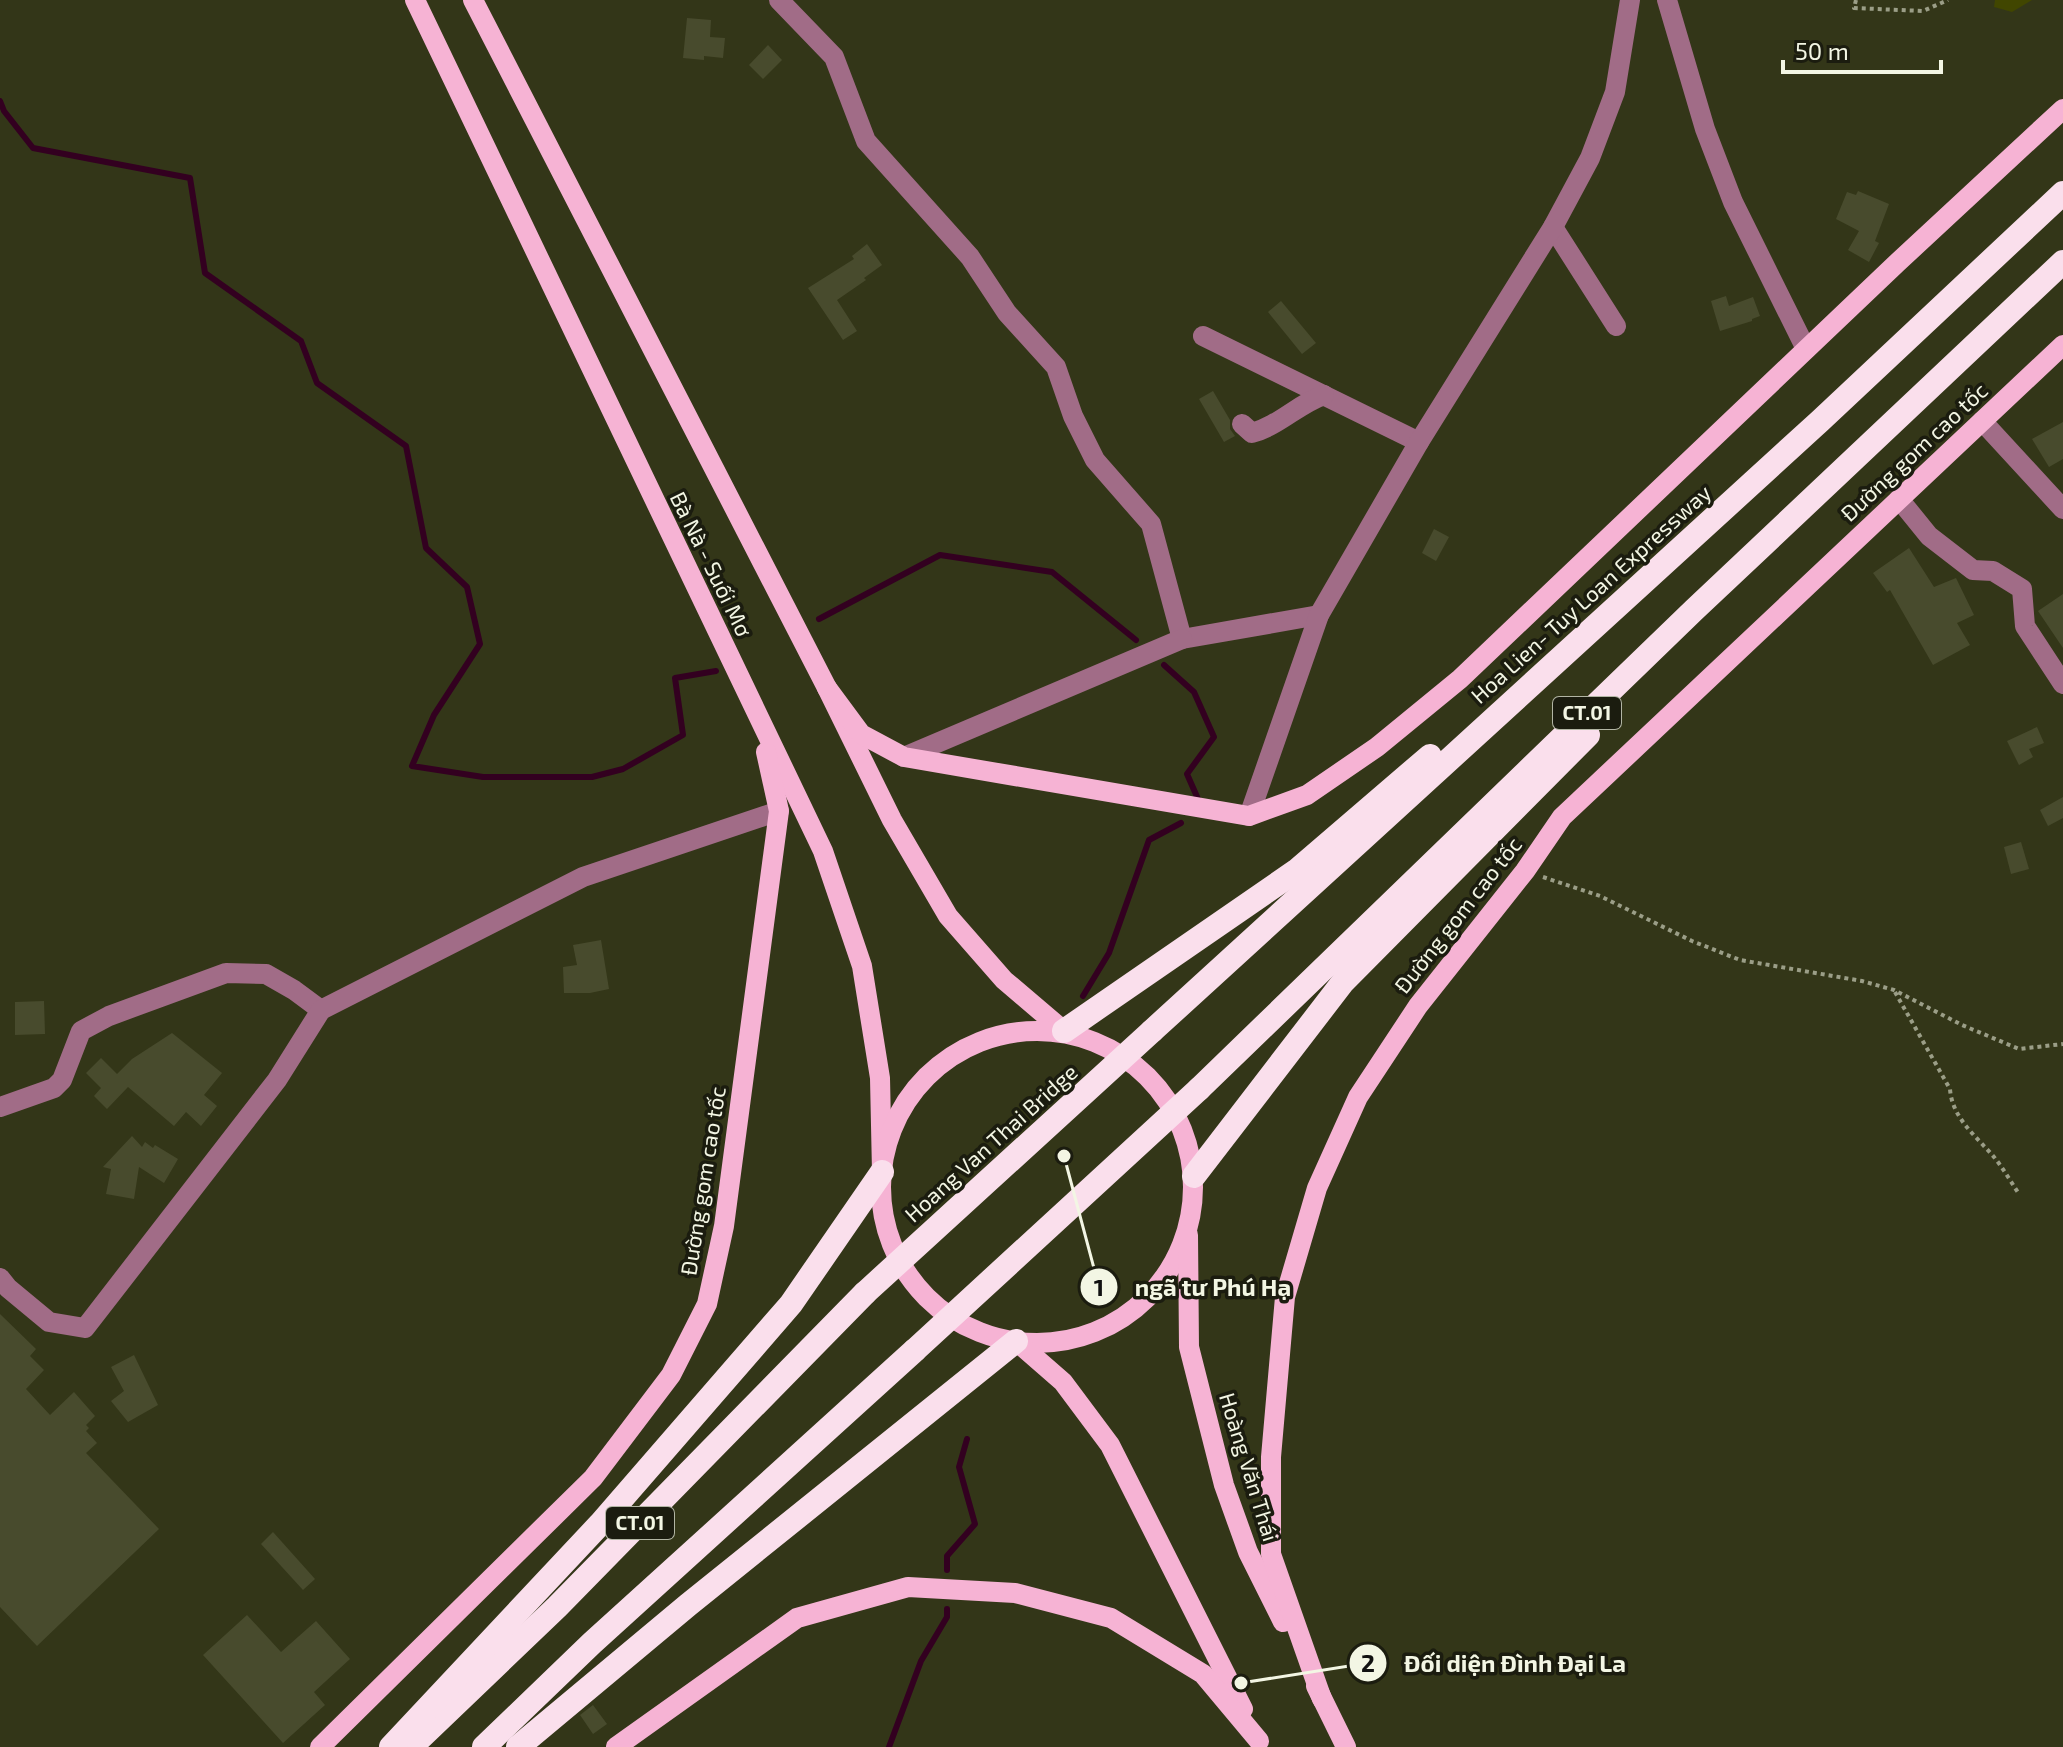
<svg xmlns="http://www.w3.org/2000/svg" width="2063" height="1747" font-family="'Exo 2',sans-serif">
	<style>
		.green { fill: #414600 }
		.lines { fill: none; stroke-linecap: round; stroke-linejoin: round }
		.stream { stroke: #330020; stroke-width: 6 }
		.building { fill: #484b2d }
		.path { stroke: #9b9e87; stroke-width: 4; stroke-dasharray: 4 4; stroke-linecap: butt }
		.minor { stroke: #a16c87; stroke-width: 20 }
		.major { stroke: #f6b3d4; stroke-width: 20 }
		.highway { stroke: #fadfec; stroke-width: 24 }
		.highway-bridge { stroke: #fadfec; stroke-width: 24 }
		.labels { text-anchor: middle; stroke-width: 7; stroke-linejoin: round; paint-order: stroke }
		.shield { fill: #1b1c0f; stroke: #b2b5a4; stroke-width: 2 }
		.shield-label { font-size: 20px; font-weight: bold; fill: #f3f6e4 }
		.street-label { font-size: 22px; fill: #f3f6e4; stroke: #1b1c0f }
		.leader { fill: none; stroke: #f3f6e4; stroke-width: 3 }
		.callout-dot { fill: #f3f6e4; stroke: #1b1c0f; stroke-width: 3 }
		.mark-label { font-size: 24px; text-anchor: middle; font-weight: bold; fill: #111 }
		.callout-label { font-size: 24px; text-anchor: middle; font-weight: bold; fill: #f3f6e4; stroke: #1b1c0f; stroke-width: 7; stroke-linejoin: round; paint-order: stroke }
	</style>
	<rect width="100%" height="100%" fill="#333618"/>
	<path class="green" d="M1995,0H2032L2012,12L1994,7Z"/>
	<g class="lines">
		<g class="stream">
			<path d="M0,101L4,111L33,148L190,178L205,273L301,341L317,383L406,446L426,548L467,587L480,644L434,715L412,766L483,777H592L623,769L683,735L675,678L716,671"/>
			<path d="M819,619L940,555L1052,572L1136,640"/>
			<path d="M1164,665L1194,692L1214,737L1187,774L1198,799"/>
			<path d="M1083,996L1109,953L1149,840L1181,823"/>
			<path d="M947,1570V1556L975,1524L959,1467L967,1439"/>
			<path d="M889,1747L921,1661L947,1617V1609"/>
		</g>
	</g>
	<g class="building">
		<path d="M687,18L711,20L710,37L725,38L723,58L704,56V60L683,58Z"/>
		<path d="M768,45L782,60L763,79L749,65Z"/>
		<path d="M1858,191L1889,204L1875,241L1879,243L1869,262L1848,250L1859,231L1836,219L1847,192L1856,195Z"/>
		<path d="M867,244L882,265L864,278L866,280L837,300L857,331L843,340L808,288L854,259L852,256Z"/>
		<path d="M1726,296L1729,306L1753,297L1760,316L1752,319V321L1720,331L1711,301Z"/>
		<path d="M1281,301L1316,343L1302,354L1268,312Z"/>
		<path d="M1213,391L1230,420V429L1235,436L1224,442L1199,399Z"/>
		<path d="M2063,422V459L2049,467L2032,439Z"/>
		<path d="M1434,529L1449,537L1436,561L1422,553Z"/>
		<path d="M1909,548L1934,587L1956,578L1974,615L1957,623L1970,645L1933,665L1890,590L1887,592L1873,573Z"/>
		<path d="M2063,594V648L2038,611Z"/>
		<path d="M2037,727L2044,743L2029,749L2033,757L2019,765L2007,741Z"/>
		<path d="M2063,797V818L2048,826L2040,810Z"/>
		<path d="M2021,842L2029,869L2011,874L2004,847Z"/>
		<path d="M601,940L609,989L590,993H564L563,967L577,965L573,945Z"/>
		<path d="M44,1001L45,1034L15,1035V1002Z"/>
		<path d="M172,1033L222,1073L204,1095L217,1106L201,1126L186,1112L174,1126L128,1087L107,1109L94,1096L101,1088L86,1073L101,1058L117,1074L132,1059Z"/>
		<path d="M132,1136L142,1147L145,1142L153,1148L155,1145L178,1159L164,1183L139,1167L134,1199L106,1194L111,1169L103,1167Z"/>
		<path d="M0,1314L36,1349L30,1356L44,1370L26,1389L50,1415L74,1392L95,1416L86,1425L89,1428L86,1431L97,1443L86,1453L159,1529L37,1646L0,1607Z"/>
		<path d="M134,1355L158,1405L128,1422L111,1401L124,1391L111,1367Z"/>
		<path d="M273,1532L315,1579L303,1590L261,1544Z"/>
		<path d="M247,1615L281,1652L316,1621L350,1659L314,1692L325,1705L283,1743L203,1655Z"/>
		<path d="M593,1705L607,1724L593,1734L580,1715Z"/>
	</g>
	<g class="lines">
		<g class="path">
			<path d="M1856,0L1854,8L1923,11L1948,0"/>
			<path d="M1543,877L1600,896L1692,941L1740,960L1862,981L1894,990L1962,1025L2019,1049L2063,1044"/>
			<path d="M1895,992L1950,1089C1952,1118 1976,1136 1994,1157C2003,1168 2011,1182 2019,1194"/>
		</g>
		<g class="minor">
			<path d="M779,0L834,57L866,141L970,257L1007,313L1056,367L1073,416L1095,460L1151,524L1182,639L1319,615"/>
			<path d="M1667,0L1705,129L1733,202L1806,349"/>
			<path d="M1553,227L1616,326"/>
			<path d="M1203,336L1419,442"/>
			<path d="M1982,421L2063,509"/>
			<path d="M1242,424L1252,433C1280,425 1298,404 1324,395"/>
			<path d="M1899,499L1929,536L1973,570L1993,571L2022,589L2025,626L2063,684"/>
			<path d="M904,757L1182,639"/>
			<path d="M1249,816L1319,615L1419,442L1553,227L1590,158L1615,92L1630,0"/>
			<path d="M0,1107L54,1088L62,1080L81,1031L109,1016L226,973L266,974L294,990L321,1010"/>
			<path d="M0,1278L8,1288L49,1322L85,1328L277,1080L321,1010L583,877L779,811"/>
		</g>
		<g class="major">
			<path d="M415,0L823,851L862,966L880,1078L882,1172"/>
			<path d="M473,0L827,688L892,820L948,916L1004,980L1064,1031"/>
			<path d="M827,688L861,734L904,757L1249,816L1307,795L1377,747L1460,679L1897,263L2063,109"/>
			<circle cx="1037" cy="1187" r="156"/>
			<path d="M1188,1235L1189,1347L1224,1485L1248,1552L1283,1622"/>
			<path d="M1016,1341L1063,1382L1110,1445L1243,1709"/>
			<path d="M1316,1686L1346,1747"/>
			<path d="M1322,1699L1271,1554V1457L1285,1297L1317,1188L1358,1097L1418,1006L1525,871L1562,817L2063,345"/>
			<path d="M320,1747L593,1478L671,1375L707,1304L724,1226L779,811L766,752"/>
			<path d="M616,1747L797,1618L908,1587L1015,1593L1111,1618L1203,1674L1259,1741"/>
		</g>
		<g class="highway">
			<path d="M1064,1031L1296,871L1430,756"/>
			<path d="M1152,1031L1820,421L2063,193"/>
			<path d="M1199,1089L1694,610L2063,262"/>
			<path d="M1194,1176L1343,982L1588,735"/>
			<path d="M414,1744L557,1607L865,1293"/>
			<path d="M391,1747L600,1524L791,1304L882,1172"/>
			<path d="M484,1747L592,1643L915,1350"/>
			<path d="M518,1747L688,1605L1016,1341"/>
		</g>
		<g class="highway-bridge">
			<path d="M865,1293L1152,1031"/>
			<path d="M915,1350L1199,1089"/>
		</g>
	</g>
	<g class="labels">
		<g class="shield">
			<rect x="1553" y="697" width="68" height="32" rx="6"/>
			<rect x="606" y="1507" width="68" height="32" rx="6"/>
		</g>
		<g class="shield-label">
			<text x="1587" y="720">CT.01</text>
			<text x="640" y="1530">CT.01</text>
		</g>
		<g class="street-label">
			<text transform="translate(1914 452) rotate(-43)" y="8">Đường gom cao tốc</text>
			<text transform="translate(711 564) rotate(64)" y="8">Bà Nà - Suối Mơ</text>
			<text transform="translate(1591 594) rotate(-42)" y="8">Hoa Lien- Tuy Loan Expressway</text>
			<text transform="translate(1458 915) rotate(-52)" y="8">Đường gom cao tốc</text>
			<text transform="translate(991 1143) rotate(-42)" y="8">Hoang Van Thai Bridge</text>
			<text transform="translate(703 1181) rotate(-81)" y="8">Đường gom cao tốc</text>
			<text transform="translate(1249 1467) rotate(73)" y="8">Hoàng Văn Thái</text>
		</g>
	</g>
	<path class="leader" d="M1064 1156L1099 1287M1241 1683L1368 1663"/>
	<g class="callout-dot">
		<circle cx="1064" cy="1156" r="8"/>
		<circle cx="1241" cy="1683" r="8"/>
		<circle cx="1099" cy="1287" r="20"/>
		<circle cx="1368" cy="1663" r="20"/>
	</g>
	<g class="mark-label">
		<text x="1099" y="1296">1</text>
		<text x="1368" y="1672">2</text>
	</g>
	<g class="callout-label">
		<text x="1213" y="1296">ngã tư Phú Hạ</text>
		<text x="1515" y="1672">Đối diện Đình Đại La</text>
	</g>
	<path d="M1783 60v12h158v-12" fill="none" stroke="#f3f6e4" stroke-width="4"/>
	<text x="1795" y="60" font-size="24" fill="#f3f6e4" stroke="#1b1c0f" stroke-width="6" paint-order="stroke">50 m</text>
</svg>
